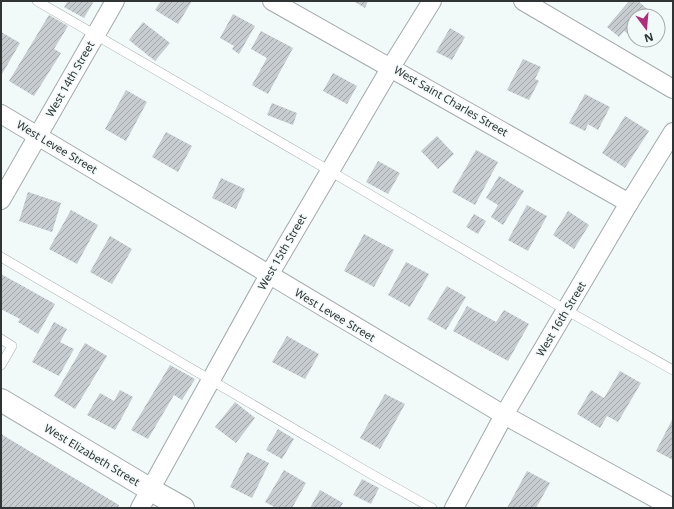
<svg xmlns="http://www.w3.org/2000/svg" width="674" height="509" font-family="'Noto Sans',sans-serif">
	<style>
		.building { fill: url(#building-hatch) }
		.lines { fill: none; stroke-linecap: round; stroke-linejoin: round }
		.lane-casing { stroke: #a3aaab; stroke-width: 10 }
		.street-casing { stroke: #a3aaab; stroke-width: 20 }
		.secondary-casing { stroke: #a3aaab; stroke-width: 24 }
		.lane { stroke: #fff; stroke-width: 9 }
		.street { stroke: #fff; stroke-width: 18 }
		.secondary { stroke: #fff; stroke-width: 22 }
		.labels { text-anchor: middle; stroke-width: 3; stroke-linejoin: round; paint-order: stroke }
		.street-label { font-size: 11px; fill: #313434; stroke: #f1f9f9 }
	</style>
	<defs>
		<pattern id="building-hatch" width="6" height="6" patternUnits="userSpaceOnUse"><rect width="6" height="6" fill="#c6ccd0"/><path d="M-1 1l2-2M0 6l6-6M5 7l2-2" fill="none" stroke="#a1a6aa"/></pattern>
	</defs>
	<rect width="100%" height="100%" fill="#f1f9f9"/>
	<g class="building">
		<path d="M68,1H94L84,18L64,7Z"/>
		<path d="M161,1H192L178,24L155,10Z"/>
		<path d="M353,1H368L365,8Z"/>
		<path d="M629,1H638L652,13L649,16H634V35L632,37L624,31L619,37L607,27Z"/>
		<path d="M233,14L255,26L239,54L232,49L234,46L220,38Z"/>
		<path d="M49,15L68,26L54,49L61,53L34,96L9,81Z"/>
		<path d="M143,22L170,43L155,61L129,40Z"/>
		<path d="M450,28L465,37L452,60L436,52Z"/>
		<path d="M261,31L293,48L268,94L252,85L267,58L251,49Z"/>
		<path d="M1,32L20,43L2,74L1,73Z"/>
		<path d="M523,59L541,67L535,79L539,81L529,100L507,90Z"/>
		<path d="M333,73L357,86L347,104L323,91Z"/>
		<path d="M126,90L147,102L126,141L105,129Z"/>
		<path d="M585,94L610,107L598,130L588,124L585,131L569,123Z"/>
		<path d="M272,103L297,113L293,125L267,115Z"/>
		<path d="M625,116L649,131L625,168L602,153Z"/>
		<path d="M166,132L192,146L178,172L152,157Z"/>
		<path d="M437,136L454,154L438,169L421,151Z"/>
		<path d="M476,150L498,162L475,205L452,192Z"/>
		<path d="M378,161L400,173L388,194L366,182Z"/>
		<path d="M499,176L524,191L503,225L491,217L498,205L486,198Z"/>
		<path d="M221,178L245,189L236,209L212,198Z"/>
		<path d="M28,192L61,203L52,232L19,221Z"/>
		<path d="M527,205L547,216L528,251L508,240Z"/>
		<path d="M71,210L98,225L77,264L49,249Z"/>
		<path d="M568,211L589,225L574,249L553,235Z"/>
		<path d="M474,214L486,221L478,234L466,227Z"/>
		<path d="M364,234L394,250L374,287L344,271Z"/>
		<path d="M110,236L132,249L112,284L90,272Z"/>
		<path d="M406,262L429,274L410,307L388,295Z"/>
		<path d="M1,274L55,304L38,334L18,322L20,319L1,309Z"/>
		<path d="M447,286L466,297L446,330L427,319Z"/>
		<path d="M467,306L496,322L504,310L529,324L508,361L453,331Z"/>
		<path d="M54,322L67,329L60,342L74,349L59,376L32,362Z"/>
		<path d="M287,336L319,354L305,379L272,362Z"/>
		<path d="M85,343L107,356L75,409L54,396Z"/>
		<path d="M170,365L195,379L182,400L174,395L148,439L131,430Z"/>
		<path d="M620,371L641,383L618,422L607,416L600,428L577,414L591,390L604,398Z"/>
		<path d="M120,390L133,397L115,430L87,415L100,393L114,401Z"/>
		<path d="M385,394L405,404L380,449L360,438Z"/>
		<path d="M235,402L255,418L236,443L215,427Z"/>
		<path d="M672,420L673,421V460L656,451Z"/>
		<path d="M278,429L294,439L282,459L266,450Z"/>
		<path d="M1,434L119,505L118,508H1Z"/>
		<path d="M247,452L269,463L252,498L230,487Z"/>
		<path d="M284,470L306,483L292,508H276L265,502Z"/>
		<path d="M527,471L550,483L536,508H507Z"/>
		<path d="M362,479L379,488L371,504L353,495Z"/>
		<path d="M320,490L343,503L340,508H310Z"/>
	</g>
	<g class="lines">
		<g class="lane-casing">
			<g id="lane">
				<path d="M37,1L330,171L566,310L673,370"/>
				<path d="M1,257L371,474L432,508"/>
				<path d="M1,339L12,346L1,365"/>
			</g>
		</g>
		<g class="street-casing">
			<g id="street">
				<path d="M272,1L629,203"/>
				<path d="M523,1L673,89"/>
				<path d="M1,114L504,415L673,508"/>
				<path d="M1,200L115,1"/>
				<path d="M140,508L269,275L391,67L432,1"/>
				<path d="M454,508L504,415L629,203L673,132"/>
			</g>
		</g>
		<g class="secondary-casing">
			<path id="secondary" d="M1,400L151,490L183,508"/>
		</g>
		<use href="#lane" class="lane"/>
		<use href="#street" class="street"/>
		<use href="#secondary" class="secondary"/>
	</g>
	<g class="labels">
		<g class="street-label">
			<text transform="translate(70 79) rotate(-60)" y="4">West 14th Street</text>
			<text transform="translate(451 101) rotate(30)" y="4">West Saint Charles Street</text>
			<text transform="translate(57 147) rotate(31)" y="4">West Levee Street</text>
			<text transform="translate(282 252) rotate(-60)" y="4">West 15th Street</text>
			<text transform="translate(335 315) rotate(31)" y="4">West Levee Street</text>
			<text transform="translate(561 319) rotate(-59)" y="4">West 16th Street</text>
			<text transform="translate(92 455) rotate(31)" y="4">West Elizabeth Street</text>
		</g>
	</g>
	<rect width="674" height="509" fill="none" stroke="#313434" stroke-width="4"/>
	<g transform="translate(646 28) rotate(164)"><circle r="19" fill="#f1f9f9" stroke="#a4aaaa"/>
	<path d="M0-3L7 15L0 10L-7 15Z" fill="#ae2e7c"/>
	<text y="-6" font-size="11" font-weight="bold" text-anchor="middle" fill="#313434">N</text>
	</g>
</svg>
